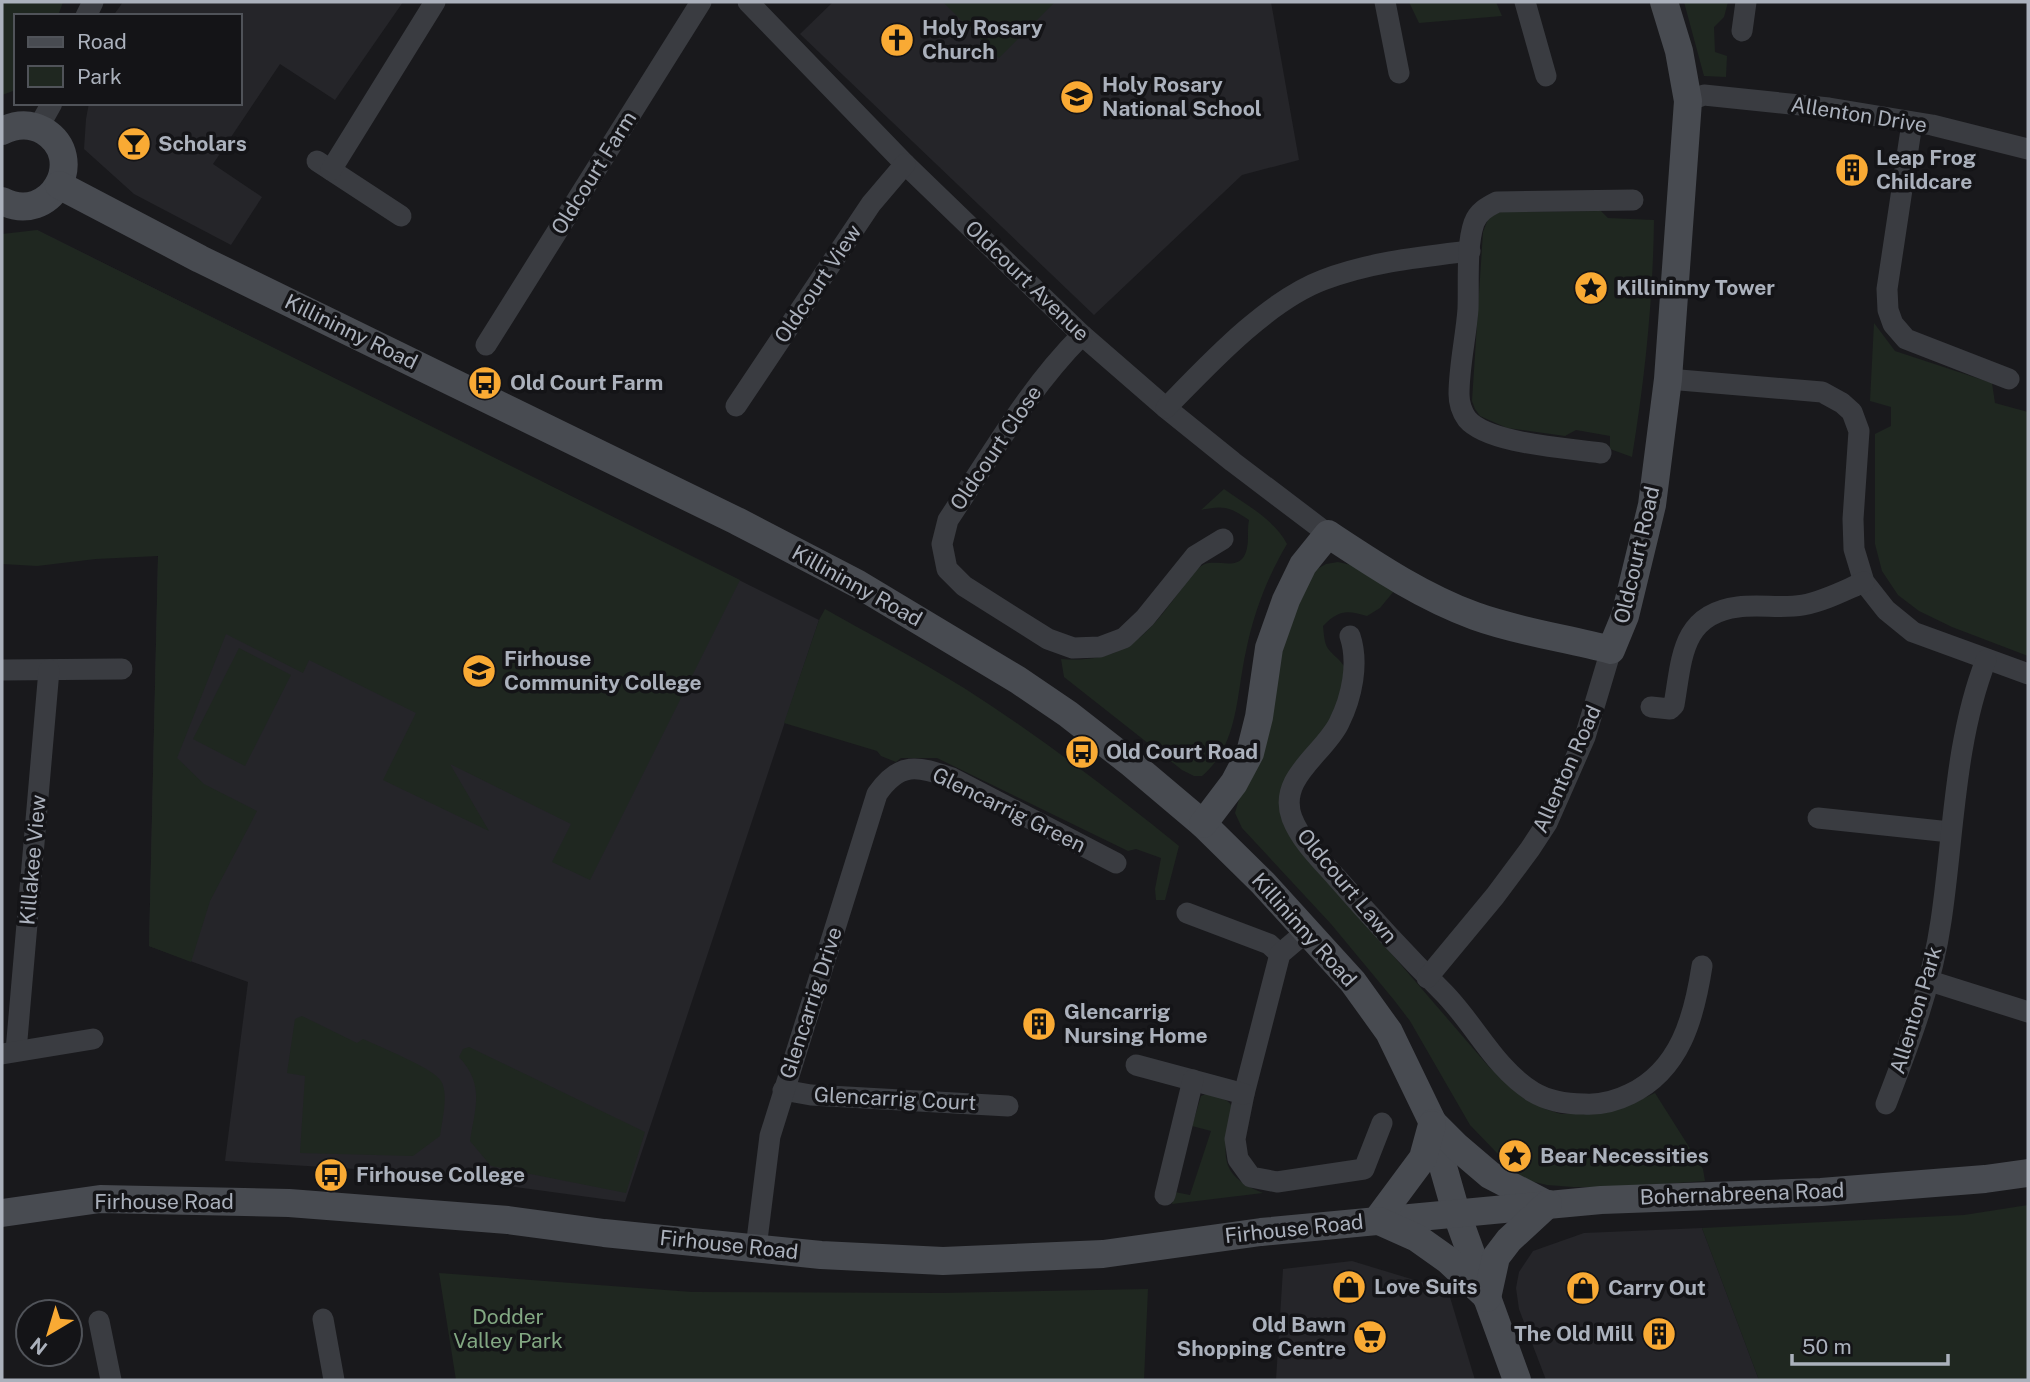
<svg xmlns="http://www.w3.org/2000/svg" width="2030" height="1382" font-family="'Public Sans',sans-serif">
	<style>
		.built { fill: #252529 }
		.green { fill: #1f2720 }
		.lines { fill: none; stroke-linecap: round; stroke-linejoin: round }
		.street { stroke: #3a3c41; stroke-width: 21 }
		.secondary { stroke: #484b51; stroke-width: 28 }
		.labels { text-anchor: middle; stroke-width: 7; stroke-linejoin: round; paint-order: stroke }
		.poi-label { font-size: 21px; font-weight: bold; fill: #abb1bc; stroke: #141417; text-anchor: start }
		.street-label { font-size: 21px; fill: #abb1bc; stroke: #141417 }
		.park-label { font-size: 21px; fill: #82a782; stroke: #141417 }
	</style>
	<rect width="100%" height="100%" fill="#19191c"/>
	<g class="built">
		<path d="M123,2H403L335,100L280,64L213,164L262,197L231,245L134,194L84,149L86,119L89,103H240V16H113Z"/>
		<path d="M833,2H1271L1299,160L1242,175L1094,315L800,34Z"/>
		<path d="M37,230L819,620L625,1202L405,1172L225,1161L248,982L149,946L158,556L2,322Z"/>
		<path d="M1702,1228L1759,1380H1546L1519,1309L1516,1288L1519,1272L1533,1251L1584,1233Z"/>
		<path d="M1352,1261L1444,1289L1449,1294L1475,1380H1276L1283,1269Z"/>
	</g>
	<g class="green">
		<path d="M2,2H63L58,16H16V90L2,95Z"/>
		<path d="M943,2H1055L999,58Z"/>
		<path d="M1409,2H1496L1502,16L1419,23Z"/>
		<path d="M1684,2H1728L1724,17L1714,27L1715,52L1727,56L1726,77L1704,76Z"/>
		<path d="M1601,211L1608,218L1654,220C1653,300 1645,378 1632,457L1610,449V436L1576,430L1565,436L1507,428L1480,416L1475,409L1472,401L1483,232L1488,219L1498,212Z"/>
		<path d="M37,230L740,580L590,880L552,862L571,824L450,764L489,831L383,780L416,713L309,660L303,673L226,634L177,758L204,784L257,811L210,901L191,962L149,946L158,556L96,559L37,566L2,564V234Z"/>
		<path d="M1874,323L1895,351L1992,383L1995,403L2028,412V656L1952,627L1919,611L1898,595L1882,571L1875,544V434L1891,426V407L1870,401Z"/>
		<path d="M1224,489C1245,504 1275,520 1287,544C1267,578 1254,612 1246,651C1236,695 1239,744 1202,776H1194L1182,770L1064,677L1061,659C1135,665 1156,622 1196,569C1199,568 1202,565 1205,564C1220,559 1242,573 1247,548C1249,539 1247,529 1249,520C1230,507 1224,505 1201,510Z"/>
		<path d="M1338,562L1351,565L1394,591L1380,608L1367,616C1346,610 1339,610 1323,626C1324,634 1324,641 1327,647C1333,657 1345,661 1346,673C1346,683 1341,695 1337,704C1334,712 1331,722 1326,729C1297,769 1262,782 1290,836L1490,1068L1545,1109L1561,1114H1593L1624,1107L1655,1093L1703,1169L1705,1181L1625,1187H1573L1547,1185L1522,1179L1470,1125L1410,1021L1394,1000L1331,924L1242,828L1235,813L1287,630L1309,580L1317,569L1326,564Z"/>
		<path d="M825,609C871,635 919,660 964,688C1039,736 1110,790 1179,846L1165,900H1156L1155,889L1161,858L1136,849L1128,851L937,758H901L896,762L881,756L877,751L784,723L819,620Z"/>
		<path d="M239,648L291,675L245,766L193,739Z"/>
		<path d="M302,1016L357,1043L363,1039C378,1046 435,1069 441,1081C449,1094 442,1121 440,1136L413,1156L300,1153L305,1076L287,1073L295,1019Z"/>
		<path d="M469,1047L645,1132L626,1193L491,1166L470,1141C475,1107 485,1085 459,1057L463,1049Z"/>
		<path d="M1206,1094C1213,1096 1227,1098 1231,1105C1234,1110 1231,1116 1230,1121C1221,1160 1223,1177 1263,1193L1172,1204L1175,1192L1190,1195L1211,1131L1192,1126L1201,1096Z"/>
		<path d="M2028,1205V1380H1759L1702,1228L1964,1215Z"/>
		<path d="M439,1273L692,1292L941,1293L1148,1289L1144,1380H456Z"/>
	</g>
	<g class="lines">
		<g class="street">
			<path d="M748,2L905,164L1082,335L1166,408L1233,462L1328,534"/>
			<path d="M1385,2L1399,73"/>
			<path d="M1525,2L1546,76"/>
			<path d="M86,16L93,2"/>
			<path d="M1742,31L1746,2"/>
			<path d="M1688,101L1704,95L1829,108L1932,125L2028,149"/>
			<path d="M1912,123L1887,289L1888,310L1893,324L1906,339L2009,379"/>
			<path d="M38,128L52,103"/>
			<path d="M317,161L401,216"/>
			<path d="M331,170L435,2"/>
			<path d="M1082,335C1027,390 991,456 948,520L942,544L947,569L964,586L1048,639L1073,648L1100,647L1124,638L1145,618L1195,556L1223,539"/>
			<path d="M486,345L701,2"/>
			<path d="M1668,379L1822,392L1842,403L1852,412L1859,431L1853,519L1854,549L1864,582L1886,610L1913,632L2028,674"/>
			<path d="M736,406L871,204L905,164"/>
			<path d="M1166,408C1208,365 1267,301 1323,280C1370,262 1420,257 1470,251"/>
			<path d="M1601,453C1568,448 1488,444 1467,419C1462,412 1459,403 1459,394C1459,366 1466,337 1468,309C1469,284 1466,246 1474,223C1478,212 1487,207 1497,202L1633,200"/>
			<path d="M1350,636C1359,663 1352,697 1339,723C1324,754 1277,778 1292,818C1301,841 1320,859 1336,877C1370,916 1404,953 1441,990C1474,1022 1493,1067 1533,1092C1548,1101 1567,1104 1584,1104C1600,1105 1616,1101 1630,1094C1680,1070 1694,1018 1702,966"/>
			<path d="M2,670L122,669"/>
			<path d="M1651,707L1670,709L1674,705C1682,659 1681,614 1738,607C1760,604 1782,609 1803,605C1825,601 1845,590 1864,582"/>
			<path d="M1818,818L1950,832"/>
			<path d="M1187,913L1269,944L1280,954"/>
			<path d="M1307,931L1280,954L1244,1094L1235,1139L1238,1159L1251,1177L1277,1182L1364,1169L1382,1123"/>
			<path d="M1427,978L1495,896L1530,849L1547,823L1585,737L1611,650"/>
			<path d="M1930,981L2028,1012"/>
			<path d="M16,1051L49,670"/>
			<path d="M2,1054L93,1039"/>
			<path d="M1136,1065L1244,1094"/>
			<path d="M783,1090L811,1095L1008,1106"/>
			<path d="M1886,1104C1909,1044 1932,985 1941,921C1954,834 1954,742 1986,660"/>
			<path d="M1165,1195L1193,1080"/>
			<path d="M756,1248L770,1136L877,794C900,761 917,766 952,778L1116,863"/>
			<path d="M323,1319L334,1380"/>
			<path d="M99,1321L111,1380"/>
		</g>
		<g class="secondary">
			<path d="M2,131C16,124 30,123 44,131C88,158 51,226 2,201"/>
			<path d="M59,185L200,259L737,521L858,584L1018,680L1068,714L1132,764L1203,824L1263,883L1353,982L1389,1032L1433,1123L1438,1149L1456,1212L1517,1380"/>
			<path d="M1203,824L1234,783L1250,753L1259,717L1269,648L1286,600L1303,565L1328,534C1375,565 1421,596 1475,616C1519,632 1566,638 1611,650L1625,616L1652,505L1668,379L1688,101L1679,51L1664,2"/>
			<path d="M1433,1123L1456,1146L1490,1175L1546,1204"/>
			<path d="M2,1213L100,1199L289,1203L508,1220L604,1233L821,1255L943,1261L1103,1254L1261,1232L1601,1200L1821,1192L1985,1179L2028,1173"/>
			<path d="M1377,1220L1423,1158L1432,1125"/>
			<path d="M1379,1221L1417,1238L1448,1260L1483,1293"/>
			<path d="M1487,1298L1496,1257L1509,1240L1548,1204"/>
		</g>
	</g>
	<defs>
		<g id="church-disc" transform="scale(1.75)"><circle r="9.5" fill="#f9aa34" stroke="#141417"/><path d="M-1.2-6h2.4v3.5h3.3v2.4h-3.3V6h-2.4V-.1h-3.3v-2.4h3.3Z" fill="#111"/></g>
		<g id="school-disc" transform="scale(1.75)"><circle r="9.5" fill="#f9aa34" stroke="#141417"/><path d="M0-5L7-2L0 1L-7-2ZM-4 1L0 2.5L4 1V4Q0 6-4 4Z" fill="#111"/></g>
		<g id="bar-disc" transform="scale(1.75)"><circle r="9.5" fill="#f9aa34" stroke="#141417"/><path d="M-6-5H6L.8 .8V4.5H3.5V6h-7V4.5H-.8V.8Z" fill="#111"/></g>
		<g id="building-disc" transform="scale(1.75)"><circle r="9.5" fill="#f9aa34" stroke="#141417"/><path d="M-4-6H4V6H1V3H-1V6H-4ZM-2.5-4.3h1.7v1.8h-1.7ZM.8-4.3h1.7v1.8H.8ZM-2.5-1h1.7V.8h-1.7ZM.8-1h1.7V.8H.8Z" fill="#111"/></g>
		<g id="sight-disc" transform="scale(1.75)"><circle r="9.5" fill="#f9aa34" stroke="#141417"/><path d="M0-6L1.8-2.2L6-1.7L2.9 1.2L3.7 5.4L0 3.3L-3.7 5.4L-2.9 1.2L-6-1.7L-1.8-2.2Z" fill="#111"/></g>
		<g id="bus-disc" transform="scale(1.75)"><circle r="9.5" fill="#f9aa34" stroke="#141417"/><path d="M-5-6H5V4H4V6H2V4H-2V6H-4V4H-5ZM-3.5-4V0h7V-4ZM-3.5 1.2v1.5H-2V1.2ZM2 1.2v1.5H3.5V1.2Z" fill="#111"/></g>
		<g id="shop-disc" transform="scale(1.75)"><circle r="9.5" fill="#f9aa34" stroke="#141417"/><path d="M-5-2.5h2.3a2.7 3.5 0 0 1 5.4 0H5L5.5 6h-11ZM-1.5-2.5h3a1.5 2.3 0 0 0-3 0Z" fill="#111"/></g>
		<g id="supermarket-disc" transform="scale(1.75)"><circle r="9.5" fill="#f9aa34" stroke="#141417"/><path d="M-6-5.5h2.5l.6 2H6L4.5 2H-2.5L-4.4-4H-6ZM-1.5 3.2a1.3 1.3 0 1 0 .1 0ZM3 3.2a1.3 1.3 0 1 0 .1 0Z" fill="#111"/></g>
	</defs>
	<g fill-rule="evenodd">
		<use href="#church-disc" x="897" y="40"/>
		<use href="#school-disc" x="1077" y="97"/>
		<use href="#bar-disc" x="134" y="144"/>
		<use href="#building-disc" x="1852" y="170"/>
		<use href="#sight-disc" x="1591" y="288"/>
		<use href="#bus-disc" x="485" y="383"/>
		<use href="#school-disc" x="479" y="671"/>
		<use href="#bus-disc" x="1082" y="752"/>
		<use href="#building-disc" x="1039" y="1024"/>
		<use href="#sight-disc" x="1515" y="1156"/>
		<use href="#bus-disc" x="331" y="1175"/>
		<use href="#shop-disc" x="1349" y="1287"/>
		<use href="#shop-disc" x="1583" y="1288"/>
		<use href="#building-disc" x="1659" y="1334"/>
		<use href="#supermarket-disc" x="1370" y="1337"/>
	</g>
	<g class="labels">
		<g class="poi-label">
			<text x="922" y="35">Holy Rosary<tspan x="922" dy="24">Church</tspan></text>
			<text x="1102" y="92">Holy Rosary<tspan x="1102" dy="24">National School</tspan></text>
			<text x="158" y="151">Scholars</text>
			<text x="1876" y="165">Leap Frog<tspan x="1876" dy="24">Childcare</tspan></text>
			<text x="1616" y="295">Killininny Tower</text>
			<text x="510" y="390">Old Court Farm</text>
			<text x="504" y="666">Firhouse<tspan x="504" dy="24">Community College</tspan></text>
			<text x="1106" y="759">Old Court Road</text>
			<text x="1064" y="1019">Glencarrig<tspan x="1064" dy="24">Nursing Home</tspan></text>
			<text x="1540" y="1163">Bear Necessities</text>
			<text x="356" y="1182">Firhouse College</text>
			<text x="1374" y="1294">Love Suits</text>
			<text x="1608" y="1295">Carry Out</text>
			<text x="1346" y="1332" text-anchor="end">Old Bawn<tspan x="1346" dy="24">Shopping Centre</tspan></text>
			<text x="1634" y="1341" text-anchor="end">The Old Mill</text>
		</g>
		<g class="street-label">
			<text transform="translate(1859 115) rotate(9)" y="7">Allenton Drive</text>
			<text transform="translate(594 173) rotate(-58)" y="7">Oldcourt Farm</text>
			<text transform="translate(1027 281) rotate(44)" y="7">Oldcourt Avenue</text>
			<text transform="translate(818 284) rotate(-56)" y="7">Oldcourt View</text>
			<text transform="translate(351 332) rotate(26)" y="7">Killininny Road</text>
			<text transform="translate(996 448) rotate(-56)" y="7">Oldcourt Close</text>
			<text transform="translate(1637 555) rotate(-77)" y="7">Oldcourt Road</text>
			<text transform="translate(857 586) rotate(29)" y="7">Killininny Road</text>
			<text transform="translate(1567 769) rotate(-66)" y="7">Allenton Road</text>
			<text transform="translate(1009 810) rotate(26)" y="7">Glencarrig Green</text>
			<text transform="translate(33 860) rotate(-85)" y="7">Killakee View</text>
			<text transform="translate(1347 886) rotate(50)" y="7">Oldcourt Lawn</text>
			<text transform="translate(1304 930) rotate(48)" y="7">Killininny Road</text>
			<text transform="translate(811 1003) rotate(-72)" y="7">Glencarrig Drive</text>
			<text transform="translate(1916 1010) rotate(-73)" y="7">Allenton Park</text>
			<text transform="translate(895 1099) rotate(3)" y="7">Glencarrig Court</text>
			<text transform="translate(1742 1194) rotate(-2)" y="7">Bohernabreena Road</text>
			<text x="164" y="1209">Firhouse Road</text>
			<text transform="translate(1294 1229) rotate(-6)" y="7">Firhouse Road</text>
			<text transform="translate(729 1245) rotate(6)" y="7">Firhouse Road</text>
		</g>
		<g class="park-label">
			<text x="508" y="1324">Dodder<tspan x="508" dy="24">Valley Park</tspan></text>
		</g>
	</g>
	<rect width="2030" height="1382" fill="none" stroke="#abb1bc" stroke-width="7"/>
	<rect x="14" y="14" width="228" height="91" fill="#141417" stroke="#505359" stroke-width="2"/>
	<rect x="28" y="37" width="35" height="10" fill="#484b51" stroke="#505359" stroke-width="2"/>
	<text x="77" y="49" font-size="21" fill="#abb1bc">Road</text>
	<rect x="28" y="66" width="35" height="21" fill="#1f2720" stroke="#505359" stroke-width="2"/>
	<text x="77" y="84" font-size="21" fill="#abb1bc">Park</text>
	<g transform="translate(49 1333) rotate(218)"><circle r="33" fill="#141417" stroke="#505359" stroke-width="2"/>
	<path d="M0-5L12 26L0 18L-12 26Z" fill="#f9aa34"/>
	<text y="-10" font-size="19" font-weight="bold" text-anchor="middle" fill="#abb1bc">N</text>
	</g>
	<path d="M1792 1354v10h156v-10" fill="none" stroke="#abb1bc" stroke-width="3.5"/>
	<text x="1802" y="1354" font-size="21" fill="#abb1bc" stroke="#141417" stroke-width="5" paint-order="stroke">50 m</text>
</svg>
